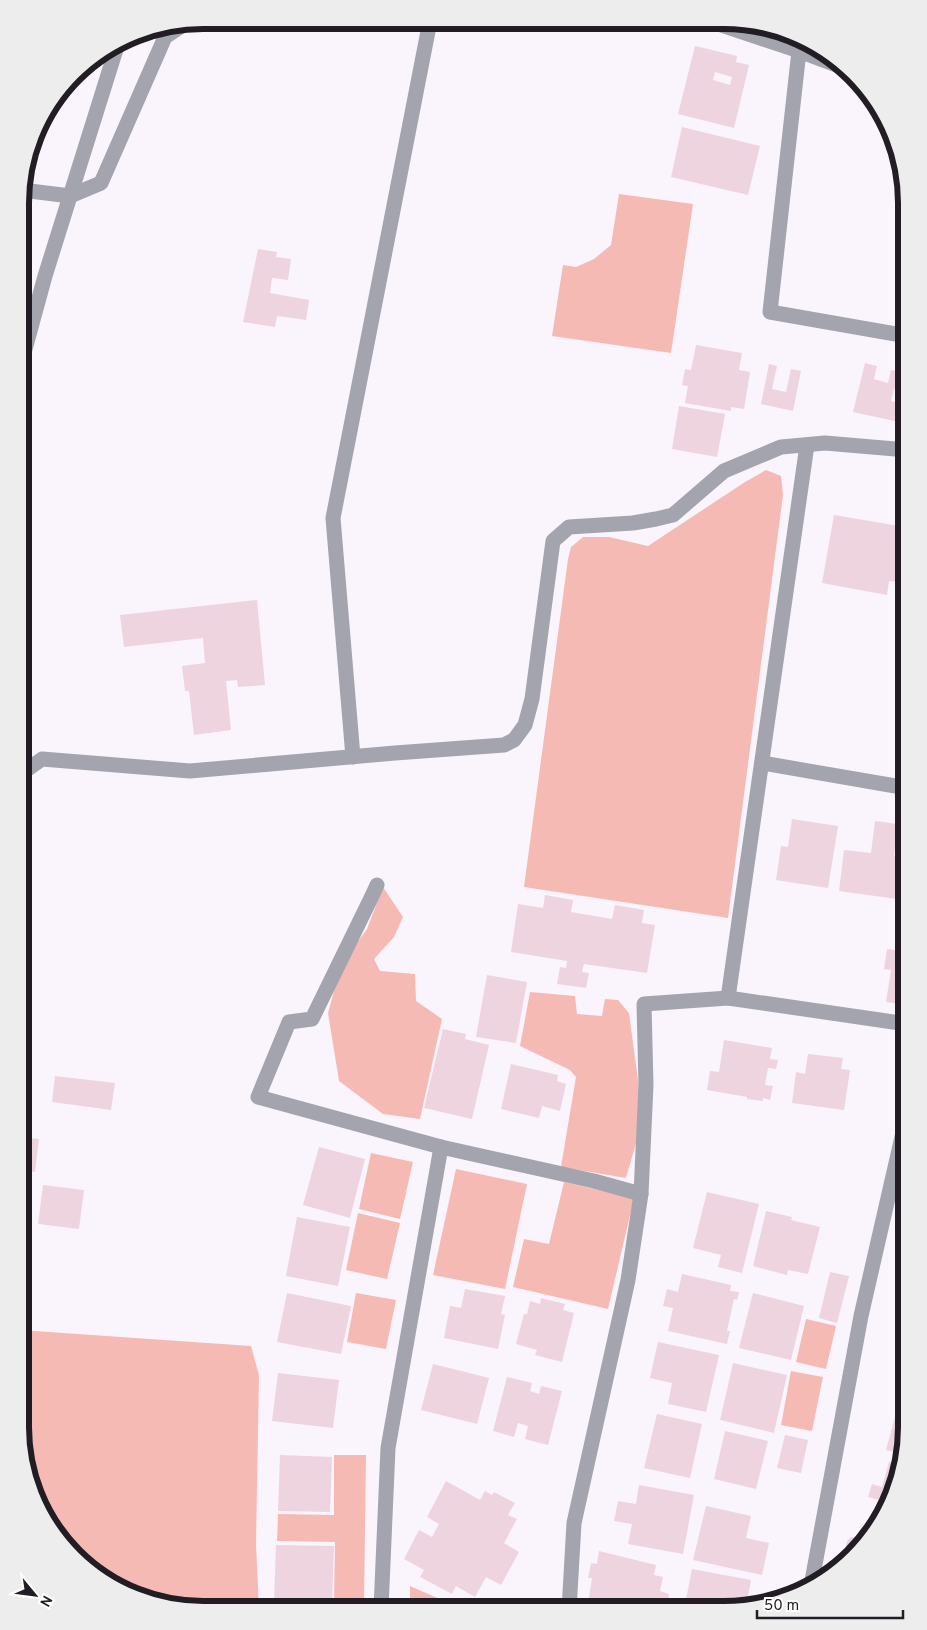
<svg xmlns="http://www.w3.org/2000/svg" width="927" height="1630" font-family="Overpass,sans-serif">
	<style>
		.grass { fill: #f6bab5 }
		.building { fill: #eed4df; fill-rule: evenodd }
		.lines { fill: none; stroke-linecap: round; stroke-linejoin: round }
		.minor { stroke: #a3a4ae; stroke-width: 15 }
		.rim { fill: none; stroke: #221d24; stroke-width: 6 }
	</style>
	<rect width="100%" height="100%" fill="#faf4fd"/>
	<g class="grass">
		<path d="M619,194L693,204L671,353L552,336L563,265L576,267L594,259L611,245Z"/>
		<path d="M766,470L781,476L783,495L728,918L524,887L568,559L571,547L583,537H609L648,546L745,482Z"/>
		<path d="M383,887L403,917L394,937L374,959L380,971L415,974L416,1001L442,1019L420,1119L383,1114L339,1081L328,1013L341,965L367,929Z"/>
		<path d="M530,992L575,996L577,1014L602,1016L605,999L618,1000L629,1013L640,1095L636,1143L626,1178L561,1167L576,1077L570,1070L520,1046Z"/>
		<path d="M371,1153L413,1162L400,1219L359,1209Z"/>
		<path d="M456,1169L527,1184L505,1289L433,1275Z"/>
		<path d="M564,1182L634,1198L608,1309L513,1287L524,1239L549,1244Z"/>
		<path d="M20,1183L27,1184L21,1232H20Z"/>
		<path d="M358,1213L400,1223L387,1279L346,1270Z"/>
		<path d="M356,1293L396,1300L386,1349L347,1342Z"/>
		<path d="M806,1319L836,1326L826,1369L796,1362Z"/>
		<path d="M20,1330L251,1346L259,1375L256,1544L259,1609L179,1608L132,1596L82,1565L30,1486L20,1427Z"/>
		<path d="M791,1371L823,1377L812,1431L781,1425Z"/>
		<path d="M334,1455H366L364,1604H334L335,1542L277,1541L278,1514L334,1515Z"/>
		<path d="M834,1561L842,1564L826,1579L815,1585L816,1574Z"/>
		<path d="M410,1586L460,1608L465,1609H410Z"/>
	</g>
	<g class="building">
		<path d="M695,46L737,56L736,62L749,65L734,128L678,114ZM715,72L732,77L730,85L713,80Z"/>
		<path d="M682,127L760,146L748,195L671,177Z"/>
		<path d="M258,249L277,252L276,257L291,259L288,280L272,278L270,293L309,300L306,320L277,316L275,327L243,322Z"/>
		<path d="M696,345L742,353L739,370L750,372L744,409L731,407V411L685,403L688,386L682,385L685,369L691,370Z"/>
		<path d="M865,363L877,366L874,379L888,383L891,370L905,373L901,391L894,389L891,401L898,403L896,409L902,410L899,422L853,412Z"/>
		<path d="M769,364L777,366L772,389L786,392L791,369L801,371L793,411L761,404Z"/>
		<path d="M679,406L725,414L717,457L672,449Z"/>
		<path d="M834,515L899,526L897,536L906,537L907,539V573L900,582L889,581L887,595L822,583Z"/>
		<path d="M257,600L265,685L238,687L237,680L226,681L231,730L194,735L189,691H185L182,666L205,663L203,638L124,647L120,615Z"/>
		<path d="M792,819L838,826L828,888L776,880L781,846L788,847Z"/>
		<path d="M875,821L898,824L894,856L907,858V876L904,900L839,891L844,850L871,853Z"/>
		<path d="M545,895L573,900L571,912L612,919L615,905L644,910L642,923L655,925L647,973L584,964L582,972L589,973L586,988L557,984L560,967L566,968L567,961L511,952L518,904L543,908Z"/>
		<path d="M900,918L907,919V952H905L902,971H907V1005L886,1002L891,970L884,969L887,949L895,950Z"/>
		<path d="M487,975L527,982L516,1043L476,1037Z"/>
		<path d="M443,1029L466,1034L465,1039L489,1045L472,1119L424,1108Z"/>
		<path d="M724,1040L772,1048L770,1059L778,1060L776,1069L768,1068L765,1085L773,1086L770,1100L763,1098V1101L747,1099V1097L707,1090L710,1071L719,1072Z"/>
		<path d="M808,1054L843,1058L841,1069L850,1070L844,1110L792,1103L796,1072L805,1074Z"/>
		<path d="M511,1064L558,1075L557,1081L566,1084L560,1111L542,1106L539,1118L501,1109Z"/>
		<path d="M55,1076L115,1083L111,1110L52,1102Z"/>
		<path d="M20,1137L39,1139L35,1172L20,1170Z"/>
		<path d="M319,1147L365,1159L350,1218L303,1205Z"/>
		<path d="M43,1185L84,1190L79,1229L38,1224Z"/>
		<path d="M707,1192L759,1204L742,1273L718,1267L721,1255L693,1248Z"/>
		<path d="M766,1211L792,1217L791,1220L820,1227L808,1274L788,1270L787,1275L753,1266Z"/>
		<path d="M297,1217L350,1227L338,1286L286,1276Z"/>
		<path d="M830,1272L849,1276L837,1323L819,1318Z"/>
		<path d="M682,1274L731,1285L730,1291L739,1292L737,1300L734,1299L727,1331H730L727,1344L668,1331L673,1308L663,1306L667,1289L678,1292Z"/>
		<path d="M465,1289L505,1296L501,1314L505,1315L498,1349L444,1338L450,1306L461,1308Z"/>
		<path d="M287,1293L351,1306L341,1354L277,1342Z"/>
		<path d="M753,1293L804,1306L791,1360L739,1348Z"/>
		<path d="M541,1298L565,1304L563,1310L574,1313L562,1362L535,1355L537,1350L516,1344L524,1314H527L530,1301L540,1304Z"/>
		<path d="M658,1342L719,1355L706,1412L668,1404L672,1383L650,1378Z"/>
		<path d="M906,1361H907V1382L901,1381Z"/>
		<path d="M733,1363L787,1375L774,1433L720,1420Z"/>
		<path d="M433,1364L489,1378L477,1424L421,1410Z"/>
		<path d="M278,1373L339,1380L333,1428L272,1421Z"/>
		<path d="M507,1377L532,1383L530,1391L539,1394L541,1386L562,1391L548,1445L525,1439L528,1426L518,1423L514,1437L493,1431Z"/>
		<path d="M901,1395L907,1396V1440L903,1454L886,1450Z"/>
		<path d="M657,1414L702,1424L690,1478L644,1468Z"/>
		<path d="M725,1431L768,1441L756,1489L714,1479Z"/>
		<path d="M785,1435L808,1440L801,1473L777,1468Z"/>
		<path d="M280,1455L332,1457L330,1512L278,1511Z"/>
		<path d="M889,1462L901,1465L893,1497L877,1525L872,1524L879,1500L868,1497L872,1484L882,1487Z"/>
		<path d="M446,1481L480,1500L485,1491L492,1495L494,1492L515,1503L508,1515L517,1519L504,1543L519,1552L501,1585L486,1577L475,1597L456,1586L452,1594L420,1577L424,1570L404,1559L419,1530L432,1537L439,1524L427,1517Z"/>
		<path d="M639,1485L694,1495L683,1554L628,1544L632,1524L614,1521L618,1501L636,1504Z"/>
		<path d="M706,1506L751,1516L746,1538L769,1543L762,1575L693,1560Z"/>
		<path d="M851,1537L868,1540L850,1557L846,1551V1546L847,1541Z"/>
		<path d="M276,1545L334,1546L332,1602L274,1601Z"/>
		<path d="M599,1551L656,1565L654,1575L663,1577L660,1591L669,1594L667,1610H587L592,1578H588L591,1563L597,1564Z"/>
		<path d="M692,1569L751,1580L746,1606L724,1610H684Z"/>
	</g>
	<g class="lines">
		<g class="minor">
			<path d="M715,23L799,51"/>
			<path d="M847,69L799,51L770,312L907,336"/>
			<path d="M22,190L70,196L101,183L165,37L186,23"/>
			<path d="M21,364L45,276L118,43"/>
			<path d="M807,445L728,998L907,1024"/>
			<path d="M353,757L333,518L430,21"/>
			<path d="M762,763L907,788"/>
			<path d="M21,774L42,759L190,771L395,753L504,745L514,740L525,725L532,699L553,541L569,527L633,523L656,519L673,515L724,471L781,447L825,443L907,450"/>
			<path d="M377,885L372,896L312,1019L289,1022L258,1097L441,1147L594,1181L641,1194L628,1280L574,1523L569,1610"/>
			<path d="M641,1194L646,1085L644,1004L728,998"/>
			<path d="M811,1586L861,1316L907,1115"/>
			<path d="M381,1609L388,1448L441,1147"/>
		</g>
	</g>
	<path d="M0 0H927V1630H0ZM203 29H724A174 174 0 0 1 898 203V1427A174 174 0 0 1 724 1601H203A174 174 0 0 1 29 1427V203A174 174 0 0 1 203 29Z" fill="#ededed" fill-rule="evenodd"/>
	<path class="rim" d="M203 29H724A174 174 0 0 1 898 203V1427A174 174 0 0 1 724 1601H203A174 174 0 0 1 29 1427V203A174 174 0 0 1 203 29Z"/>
	<g transform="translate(35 1595) rotate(119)" stroke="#ffffff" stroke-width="4" paint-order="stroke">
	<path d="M0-4L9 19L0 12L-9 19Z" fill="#221d24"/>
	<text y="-8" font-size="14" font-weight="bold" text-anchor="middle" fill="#221d24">N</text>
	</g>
	<path d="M757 1610v8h146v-8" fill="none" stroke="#221d24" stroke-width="2.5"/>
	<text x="764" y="1610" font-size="15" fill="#221d24" stroke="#ffffff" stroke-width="4" paint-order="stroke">50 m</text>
</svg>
